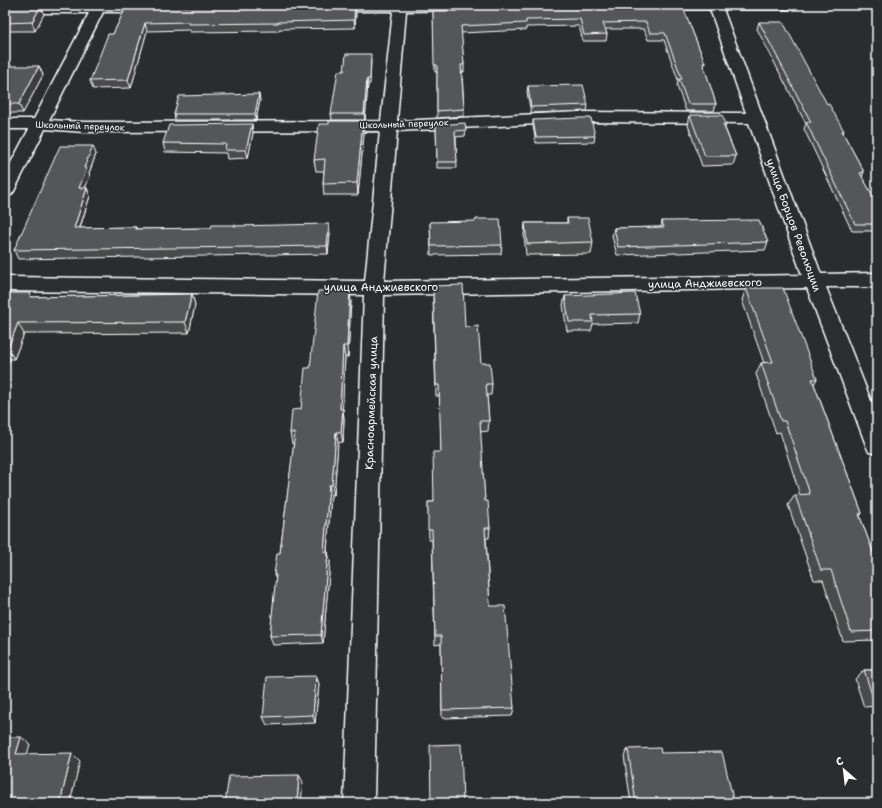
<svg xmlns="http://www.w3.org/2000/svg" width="882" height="808" font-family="'Shantell Sans',sans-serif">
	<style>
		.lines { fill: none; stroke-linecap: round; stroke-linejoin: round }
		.minor-casing { stroke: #fff; stroke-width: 3 }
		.minor { fill: #2a2d2e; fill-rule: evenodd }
		.wall { fill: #494b4c; stroke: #fff }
		.shaded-wall { fill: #3c3d3e; stroke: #fff }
		.building { fill: #555758; stroke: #fff }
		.labels { text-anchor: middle; stroke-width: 3; stroke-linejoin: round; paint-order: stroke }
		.far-street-label { font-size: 9px; fill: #fff; stroke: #2a2d2e }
		.street-label { font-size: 11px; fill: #fff; stroke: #2a2d2e }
	</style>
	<rect width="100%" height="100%" fill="#2a2d2e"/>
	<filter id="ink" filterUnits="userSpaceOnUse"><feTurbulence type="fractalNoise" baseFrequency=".025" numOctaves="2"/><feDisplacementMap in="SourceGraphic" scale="8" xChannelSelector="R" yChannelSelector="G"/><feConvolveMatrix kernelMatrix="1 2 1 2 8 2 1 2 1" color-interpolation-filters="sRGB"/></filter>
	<g filter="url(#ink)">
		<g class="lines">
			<g class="minor-casing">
				<path id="minor" d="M5,5H161L163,8L161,11L156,12H103L49,120L84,122L381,121L393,11H326L321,10L319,7L320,5L493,6L491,9L486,10L406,11L397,121L578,112L746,113L710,9H652L647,8L645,5H796L794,8L789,9H723L821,274L877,273V287H826L877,416V454L869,452L866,445L807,288L384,295L374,803H344L364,295L5,291V277L365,281L380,131L84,132L45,129L14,191L11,195L5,196V174L29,129H5V119H34L89,13H5ZM578,122L749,123L802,275L384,281L397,131Z"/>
			</g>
			<use href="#minor" class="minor"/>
		</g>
		<g class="wall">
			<path d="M682,5L705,63L704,67L716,104L714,111H686L677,86L678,80L664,40H648L644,29H605L607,34L606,41H583L579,26L526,27V30L461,33L464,65V72H462L464,109V116L437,118V72H435L433,11H457V6Z"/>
			<path d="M5,6H41L44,14L35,31H5Z"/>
			<path d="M126,7L356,13L355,28L279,29V31L190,32V30L147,31L131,88L93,89L90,81L113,34Z"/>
			<path d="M759,22L844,131L843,133L864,172L862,177L877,203V231H852L804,129L806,124L757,29Z"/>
			<path d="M371,60L370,84H368L365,120H332L331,114L344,71Z"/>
			<path d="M39,66L43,75L23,113H5V76Z"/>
			<path d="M528,86L588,105L587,111L531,113L527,92Z"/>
			<path d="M260,100L256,120H175L174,114Z"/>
			<path d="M690,115L726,124L725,128L736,156L733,165L702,166L688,125Z"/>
			<path d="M533,120L595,136L594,142L536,143L533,126Z"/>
			<path d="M363,121L364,133L358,195H324L323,184L324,171H316L314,160L329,124Z"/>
			<path d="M436,125L466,130L465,136L456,137L457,168H437Z"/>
			<path d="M253,133L248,158L227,159L226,153L165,152L163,143Z"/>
			<path d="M96,154L89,173L90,176L85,188H87L90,196L80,228L136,227V229L211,228L235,226L330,233L328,254L18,259L14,250Z"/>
			<path d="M567,218L593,242L591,254L526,255L524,235L525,223H567Z"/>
			<path d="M662,221L768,242L765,250L617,255L612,236L614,228L661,227Z"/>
			<path d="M430,222L502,245L501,254L431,255Z"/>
			<path d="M746,288L817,379L814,384L862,513L860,517L877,563V640L843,641L823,580H814L788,505L795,495H800L780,432L776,433L756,374L761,363H764L742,300Z"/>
			<path d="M877,291V305L873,297Z"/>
			<path d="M5,293L33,297L192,294L195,305L189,333L24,334L14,359H10L5,371Z"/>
			<path d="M565,296L640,314L638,323L593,324L591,331H567L563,305Z"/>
			<path d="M433,297L465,327L481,363L492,384L491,395H487L489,421L488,431L480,432L485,501L490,528L489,538H486L490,606L514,708L512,716L442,718L441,644L435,645L432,540H429L428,502H434L441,452L440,396H436Z"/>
			<path d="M351,301L348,357H345L342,409H343L344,419L343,442L338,443L334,495H331L327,552H328L330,562L323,643L273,645L270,636L276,580L274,575L280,553L294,444H292L290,433L301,409L310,368Z"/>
			<path d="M864,670H877V706L864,707L855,679Z"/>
			<path d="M316,676L319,684L315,723L267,725L263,717Z"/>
			<path d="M628,749L661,753L734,803H631L624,756Z"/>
		</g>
		<g class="shaded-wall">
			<path d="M355,5L356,13L355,28L354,20Z"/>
			<path d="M41,6L44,14L35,31L32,22Z"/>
			<path d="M145,23L147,31L131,88L128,80Z"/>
			<path d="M39,66L43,75L23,113L19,104Z"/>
			<path d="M367,79L368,84L365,120L364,114Z"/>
			<path d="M259,94L260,100L256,120L255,114Z"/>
			<path d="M363,121L364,133L358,195L357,183Z"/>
			<path d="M252,124L253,133L248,158L246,150Z"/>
			<path d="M93,146L96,154L89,173L90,176L82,196L79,188L84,168Z"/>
			<path d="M87,188L90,196L77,236L74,228Z"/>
			<path d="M329,224L330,233L328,254L327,246Z"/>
			<path d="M350,290L351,301L348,357L347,346Z"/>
			<path d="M192,294L195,305L189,333L185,322Z"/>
			<path d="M18,323L24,334L14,359L8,348Z"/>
			<path d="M343,346L345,357L342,419L340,409Z"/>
			<path d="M5,351L10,359L5,371Z"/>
			<path d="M343,409L344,419L343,442L341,432Z"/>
			<path d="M336,432L338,443L334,495L332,485Z"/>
			<path d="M329,485L331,495L326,562L324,552Z"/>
			<path d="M328,552L330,562L323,643L321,635Z"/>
			<path d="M316,676L319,684L315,723L313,715Z"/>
			<path d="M21,737L30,744L25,762L16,754Z"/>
			<path d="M72,753L80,761L70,803H60Z"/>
			<path d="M299,775L303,782L301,803H297Z"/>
		</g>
		<g class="building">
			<path d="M355,5L354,20L278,22V23L188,24L189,22L145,23L128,80L90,81L108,34H113L126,7Z"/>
			<path d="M682,5L705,63H703L716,104H688L679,79H682L665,33H650L646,22L603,23L607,34L584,35L580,19L526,20V23L461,26L464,65H461L464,109L437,111V65H434L433,11H457V6Z"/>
			<path d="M5,6H41L32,22L5,23Z"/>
			<path d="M759,22H783L827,104H829L844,131H842L864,172L860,173L877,203V224H855L806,122H811Z"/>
			<path d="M346,54H371L370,79H367L364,114H331L338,71H344Z"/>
			<path d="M10,66H39L19,104H5V76Z"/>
			<path d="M583,85L588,105L531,107L528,86Z"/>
			<path d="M259,94L255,114H174L179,96Z"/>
			<path d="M690,115H722L726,124H723L736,156H705Z"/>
			<path d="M579,118H591L595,136L536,137L533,120Z"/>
			<path d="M329,121H363L357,183L323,184L325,159L314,160L319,124H329Z"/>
			<path d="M465,123L466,130L455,131L457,162H437L436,125Z"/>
			<path d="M252,124L246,150H225L226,144L163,143L169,125Z"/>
			<path d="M60,146H93L84,168H87L79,188H87L74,228L136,227L135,229L211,228L212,225H235L234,226L329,224L327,246L14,250Z"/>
			<path d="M567,218H588L593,242L527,244L525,223H568Z"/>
			<path d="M476,219H500L502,245L431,246L430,222L476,221Z"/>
			<path d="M759,220L768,242L618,247L614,228L664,227L662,221Z"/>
			<path d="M463,285L465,327L478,326L481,363H490L492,384H486L489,421H480L485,501H488L490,528H485L490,606H505L514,708L442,710L441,636H435L432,530H428V502H434L433,452H441L439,385H436L433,286Z"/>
			<path d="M746,288H783L817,379H812L862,513L859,514L877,563V631L851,632L831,570H821L795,495L810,494L785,421H781L761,363L773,362Z"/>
			<path d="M350,290L347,346H343L340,409H343L341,432H336L332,485H329L324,552H328L321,635L270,636L276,575H274L277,553H280L295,433H290L292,410L301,409L305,368H310L318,291Z"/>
			<path d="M5,293H31L30,297L192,294L185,322L18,323L8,348H5Z"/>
			<path d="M635,293L640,314L592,315L593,322H569L565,296Z"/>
			<path d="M864,670H877V698H873Z"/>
			<path d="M316,676L313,715L263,717L267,677Z"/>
			<path d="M5,737H21L16,754L72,753L60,803H5Z"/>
			<path d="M461,744L463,803H431L430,745Z"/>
			<path d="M660,748L661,753L722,752L734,803H636L628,749Z"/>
			<path d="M299,775L297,803H225L229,776Z"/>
		</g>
	</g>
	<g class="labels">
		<g class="far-street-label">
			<text transform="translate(404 124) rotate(-2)" y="3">Школьный переулок</text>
			<text transform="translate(80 126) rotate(2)" y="3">Школьный переулок</text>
		</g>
		<g class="street-label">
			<text transform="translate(794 225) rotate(70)" y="4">улица Борцов Революции</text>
			<text transform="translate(705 283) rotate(-1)" y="4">улица Анджиевского</text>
			<text x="381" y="291">улица Анджиевского</text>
			<text transform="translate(371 403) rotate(-88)" y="4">Красноармейская улица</text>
		</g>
	</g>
	<rect width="882" height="808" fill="none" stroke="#2a2d2e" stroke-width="20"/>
	<rect x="10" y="10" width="862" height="788" fill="none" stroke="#fff" stroke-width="1.5" filter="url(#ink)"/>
	<g transform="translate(844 770) rotate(332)" stroke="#2a2d2e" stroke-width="3" paint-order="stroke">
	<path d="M0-3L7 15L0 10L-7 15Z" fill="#ffffff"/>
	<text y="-6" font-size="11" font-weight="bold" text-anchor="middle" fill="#ffffff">С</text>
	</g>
</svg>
